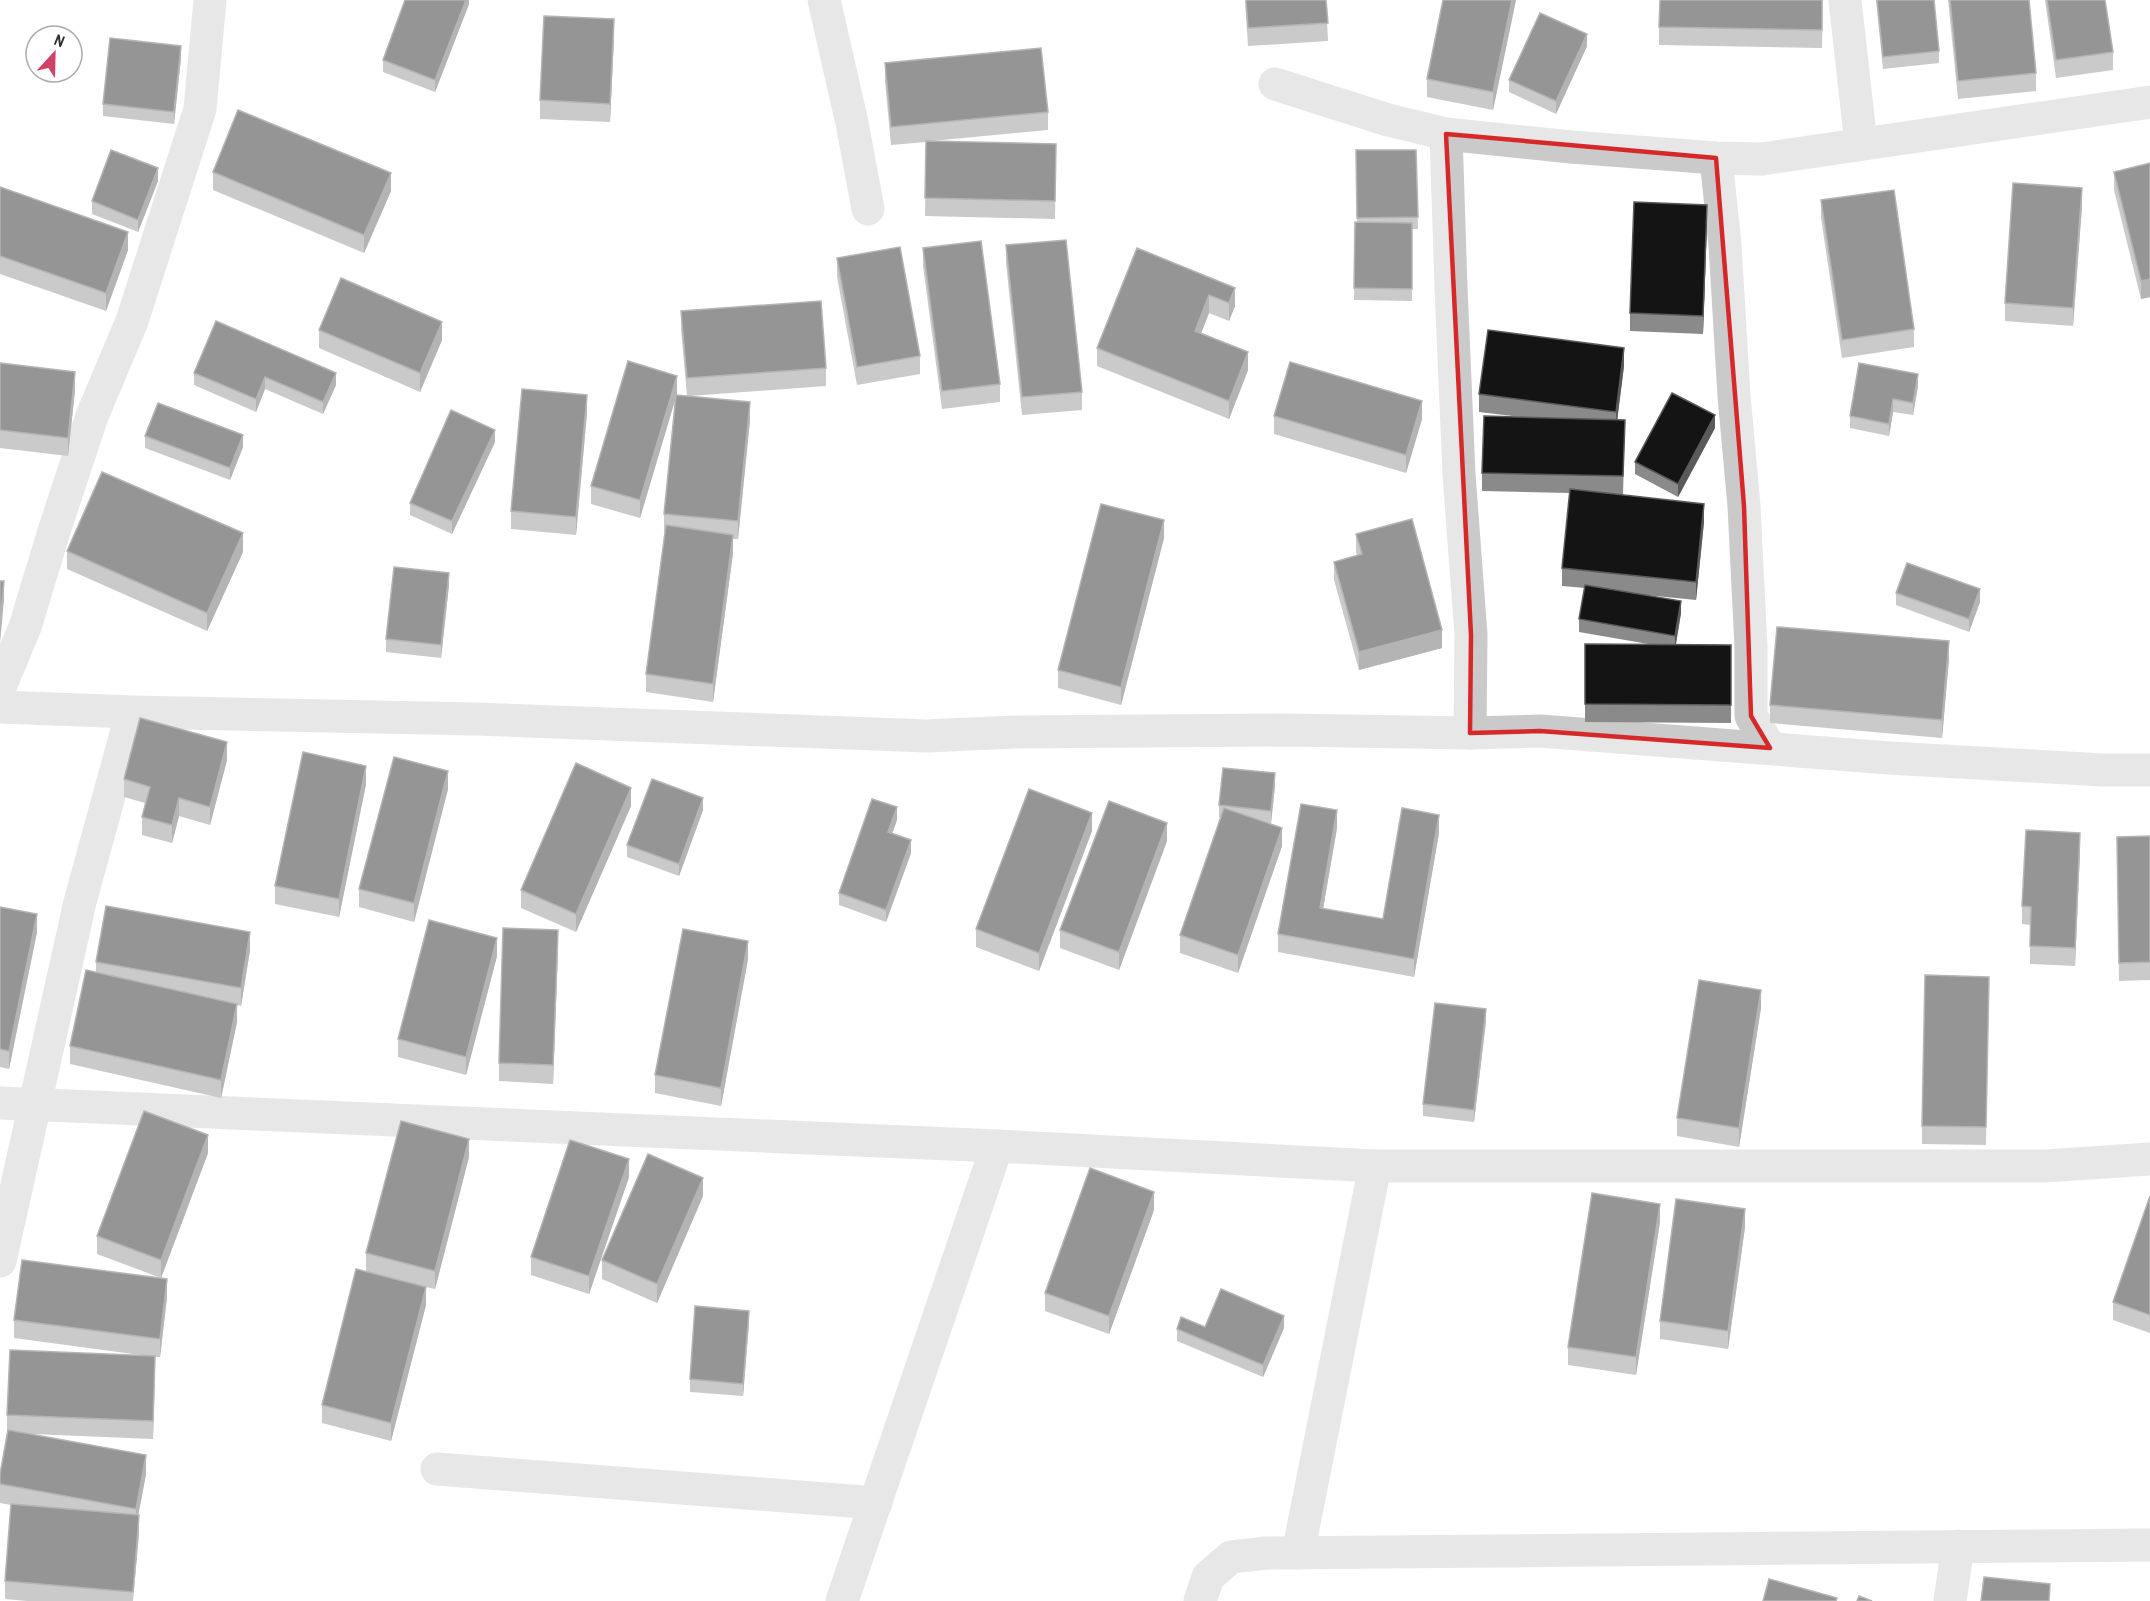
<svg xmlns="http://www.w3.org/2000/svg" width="2150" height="1601" font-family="'Archivo Narrow',sans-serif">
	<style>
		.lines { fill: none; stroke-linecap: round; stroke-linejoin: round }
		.street { stroke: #cacaca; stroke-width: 33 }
		.wall { fill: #8a8a8a }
		.shaded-wall { fill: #5a5a5a }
		.building { fill: #141414; stroke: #5a5a5a; stroke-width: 1.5 }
		.marked { fill: none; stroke: #d62828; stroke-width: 4.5; stroke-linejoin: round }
	</style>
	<rect width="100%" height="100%" fill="#fff"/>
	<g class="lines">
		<g class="street">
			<path d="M824,0L852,123L868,209"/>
			<path d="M1845,0L1861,144"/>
			<path d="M1275,84L1388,120L1446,134L1571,147L1716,158L1762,159L2150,102"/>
			<path d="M1446,134L1451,287L1459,474L1471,635L1470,733"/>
			<path d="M1716,158L1725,245L1734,396L1744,506L1751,647V716L1770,748"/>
			<path d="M0,687L25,627L55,528L92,416L132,321L200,109L210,0"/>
			<path d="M0,707L132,712L475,719L927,736L1014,732L1287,730L1470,733L1540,731L1889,758L2103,770H2150"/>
			<path d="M0,1103L997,1146L1375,1166H2045L2150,1159"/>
			<path d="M0,1261L80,902L132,712"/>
			<path d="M437,1469L876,1503"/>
			<path d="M1298,1553L1375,1166"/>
			<path d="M842,1601L997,1146"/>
			<path d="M1200,1601L1208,1577L1231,1557L1266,1553L2150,1545"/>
			<path d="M1950,1601L1958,1546"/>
		</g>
	</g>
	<g class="wall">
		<path d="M469,0V4L435,92L383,72V60Z"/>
		<path d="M1245,0H1326L1328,41L1248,46Z"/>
		<path d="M1443,0H1516L1493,110L1427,97V79Z"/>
		<path d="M1823,0L1822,48L1659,45V27Z"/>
		<path d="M1876,0H1934L1939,51V63L1883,69Z"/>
		<path d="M1948,0H2029L2036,73V91L1958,99Z"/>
		<path d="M2045,0H2105L2113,52V70L2056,78Z"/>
		<path d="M614,37L610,122L540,119V100Z"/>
		<path d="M1587,46L1556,114L1509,92V80Z"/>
		<path d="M181,58L174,124L103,116V104Z"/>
		<path d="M885,63L1048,112V130L932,141L1056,144L1055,219L925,216L926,142L891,145L885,81Z"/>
		<path d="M1356,150H1416L1418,229H1412V301L1354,300L1355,222H1357Z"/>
		<path d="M2150,163V297L2141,299L2114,190V172Z"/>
		<path d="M213,172L391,191L364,253L213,190Z"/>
		<path d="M158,181L138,232L92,214V201Z"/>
		<path d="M0,187L128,250L106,311L0,274Z"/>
		<path d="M1821,200L1914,329V347L1842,358L1821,218Z"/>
		<path d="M2082,206L2073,326L2005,321V303Z"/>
		<path d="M1707,223L1703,334L1630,331V313Z"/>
		<path d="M1006,245L1082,392V410L1022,415L1006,263Z"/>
		<path d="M923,248L1000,384V402L942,409L923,266Z"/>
		<path d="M1137,248L1235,306L1229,321L1209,313L1201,333L1248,370L1229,419L1097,366V348Z"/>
		<path d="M837,258L920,356V374L857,385L837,277Z"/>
		<path d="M681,311L826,368V386L690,396L750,420L738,539H733V553L713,702L646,692V674L666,532H664V514L675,399L640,518L591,504V486L677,395L687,396L681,329Z"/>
		<path d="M216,321L336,385L323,414L265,389L256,412L194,385V373Z"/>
		<path d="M319,330L442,340L420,392L319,348Z"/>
		<path d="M0,363L75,390L68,456L0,448Z"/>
		<path d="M1624,366L1617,420H1625L1623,495L1616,494L1704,522L1696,600L1646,595L1681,613L1676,645H1731V723L1585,722V644L1654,645L1579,632V619L1585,588L1562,586V568L1570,493L1482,491V473L1521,417L1479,412V394Z"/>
		<path d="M1918,386L1913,415L1893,412L1889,436L1850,428V416Z"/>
		<path d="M587,413L576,535L511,529V511Z"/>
		<path d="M1274,416L1422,419L1406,473L1274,434Z"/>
		<path d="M1715,428L1678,497L1635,474V462Z"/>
		<path d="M145,436L243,447L230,480L145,448Z"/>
		<path d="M495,442L452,534L410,515V503Z"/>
		<path d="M1356,534L1442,648L1359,670L1334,580V562L1357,556L1356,552Z"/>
		<path d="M1164,538L1121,705L1058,688V670Z"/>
		<path d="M67,551L243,552L207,631L67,569Z"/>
		<path d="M449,585L441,658L386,652V639Z"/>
		<path d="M1896,593L1980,602L1969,632L1896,605Z"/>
		<path d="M1949,659L1942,738L1770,723V705Z"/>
		<path d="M227,760L210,825L179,816L172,843L142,835V817L145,803L124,797V779Z"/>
		<path d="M366,784L339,917L275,904V886Z"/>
		<path d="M1275,786L1271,823H1268L1282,846L1238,973L1180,953V935L1221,818L1219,817V805Z"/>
		<path d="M448,789L414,922L359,907V889Z"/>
		<path d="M631,806L576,932L521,908V890Z"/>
		<path d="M703,810L679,876L627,857V845Z"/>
		<path d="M897,820L892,834L911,853L886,922L839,905V893Z"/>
		<path d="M1337,828L1323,909L1383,919L1439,833L1414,977L1278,952V934Z"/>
		<path d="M1092,831L1039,971L976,947V929Z"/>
		<path d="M2150,836V980L2119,981L2117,837Z"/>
		<path d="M1167,841L1119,970L1060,948V930Z"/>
		<path d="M2080,851L2075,966L2030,964V925L2022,924V906Z"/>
		<path d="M0,907L37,932L9,1069L0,1067Z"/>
		<path d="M558,948L553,1084L499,1081V1063Z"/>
		<path d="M250,950L241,1006L237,1005V1022L221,1098L70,1064V1046L96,973V962Z"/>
		<path d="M497,956L466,1075L398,1057V1039Z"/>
		<path d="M748,959L721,1106L655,1093V1075Z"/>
		<path d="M1989,977L1986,1145L1922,1144V1126Z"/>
		<path d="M1761,1008L1739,1147L1677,1136V1118Z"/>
		<path d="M1486,1021L1474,1122L1423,1116V1104Z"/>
		<path d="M208,1153L161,1278L97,1254V1236Z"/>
		<path d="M469,1157L435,1289L426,1287V1305L391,1441L322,1423V1405L366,1271V1253Z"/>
		<path d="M629,1177L589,1294L531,1275V1257Z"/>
		<path d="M703,1196L657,1303L602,1279V1260Z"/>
		<path d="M2150,1196V1333L2113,1320V1302Z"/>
		<path d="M1154,1210L1109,1334L1045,1311V1293Z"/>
		<path d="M1660,1222L1636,1375L1568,1365V1347Z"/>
		<path d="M1745,1227L1728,1349L1660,1339V1321Z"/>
		<path d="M167,1297L160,1357H155L153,1439L32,1434L146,1474L138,1515L139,1533L133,1601H27L5,1599V1581L11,1505L0,1503V1474L7,1433V1415L148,1356L14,1338V1320Z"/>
		<path d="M749,1323L743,1396L690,1392V1379Z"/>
		<path d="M1205,1327L1284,1328L1263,1377L1177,1341V1329Z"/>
	</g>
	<g class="shaded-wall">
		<path d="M466,0H469V4L435,92V80Z"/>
		<path d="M1512,0H1516L1493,110V92Z"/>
		<path d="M614,19V37L610,122V104Z"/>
		<path d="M1587,34V46L1556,114V101Z"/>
		<path d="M181,46V58L174,124V112Z"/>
		<path d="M158,168V181L138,232V220Z"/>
		<path d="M391,173V191L364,253V235Z"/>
		<path d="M2082,188V206L2073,326V308Z"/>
		<path d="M1707,205V223L1703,334V316Z"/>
		<path d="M128,232V250L106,311V293Z"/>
		<path d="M2150,279V297L2141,299V281Z"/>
		<path d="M1235,288V306L1229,321V303Z"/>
		<path d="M1209,295V313L1195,349V331Z"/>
		<path d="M442,322V340L420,392V373Z"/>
		<path d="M1624,348V366L1616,430V412Z"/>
		<path d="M1248,352V370L1229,419V401Z"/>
		<path d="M75,372V390L68,456V438Z"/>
		<path d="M336,373V385L323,414V402Z"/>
		<path d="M1918,374V386L1913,415V403Z"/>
		<path d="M677,376V394L640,518V500Z"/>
		<path d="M265,377V389L256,412V399Z"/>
		<path d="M587,395V413L576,535V517Z"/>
		<path d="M1893,399V412L1889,436V424Z"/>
		<path d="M1422,401V419L1406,473V455Z"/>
		<path d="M750,402V420L738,539V521Z"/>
		<path d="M1715,415V428L1678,497V484Z"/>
		<path d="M495,430V442L452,534V521Z"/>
		<path d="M243,435V447L230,480V468Z"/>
		<path d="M1704,504V522L1696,600V582Z"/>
		<path d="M1164,520V538L1121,705V687Z"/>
		<path d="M243,533V552L207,631V613Z"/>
		<path d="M733,535V553L713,702V684Z"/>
		<path d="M449,573V585L441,658V645Z"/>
		<path d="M4,581V600L0,643V625Z"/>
		<path d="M1980,589V602L1969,632V619Z"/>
		<path d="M1681,601V613L1675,648V636Z"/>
		<path d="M1442,630V648L1359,670V652Z"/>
		<path d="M1949,641V659L1942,738V720Z"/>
		<path d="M227,742V760L210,825V807Z"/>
		<path d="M366,766V784L339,917V899Z"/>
		<path d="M448,771V789L414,922V903Z"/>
		<path d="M1275,773V786L1271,823V811Z"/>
		<path d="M631,788V806L576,932V914Z"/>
		<path d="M179,798V816L172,843V825Z"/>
		<path d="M703,798V810L679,876V864Z"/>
		<path d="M897,807V820L888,845V832Z"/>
		<path d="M1337,810V828L1320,926V908Z"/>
		<path d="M1092,813V831L1039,971V953Z"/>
		<path d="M1439,815V833L1414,977V959Z"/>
		<path d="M1167,823V841L1119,970V952Z"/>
		<path d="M1282,828V846L1238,973V955Z"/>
		<path d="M2080,833V851L2075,966V948Z"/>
		<path d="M911,840V853L886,922V910Z"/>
		<path d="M37,914V932L9,1069V1051Z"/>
		<path d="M558,930V948L553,1084V1065Z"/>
		<path d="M250,932V950L241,1006V988Z"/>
		<path d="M497,938V956L466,1075V1057Z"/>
		<path d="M748,941V959L721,1106V1088Z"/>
		<path d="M1761,990V1008L1739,1147V1128Z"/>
		<path d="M237,1004V1022L221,1098V1080Z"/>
		<path d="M1486,1009V1021L1474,1122V1110Z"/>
		<path d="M208,1135V1153L161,1278V1260Z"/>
		<path d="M469,1139V1157L435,1289V1271Z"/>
		<path d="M629,1159V1177L589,1294V1276Z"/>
		<path d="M703,1178V1196L657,1303V1284Z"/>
		<path d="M1154,1192V1210L1109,1334V1316Z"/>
		<path d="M1660,1204V1222L1636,1375V1357Z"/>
		<path d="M1745,1209V1227L1728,1349V1331Z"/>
		<path d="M167,1279V1297L160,1357V1339Z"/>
		<path d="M426,1287V1305L391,1441V1423Z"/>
		<path d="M749,1311V1323L743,1396V1384Z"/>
		<path d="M1284,1316V1328L1263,1377V1365Z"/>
		<path d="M155,1356V1374L153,1439V1421Z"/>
		<path d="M146,1455V1474L136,1527V1509Z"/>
		<path d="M139,1515V1533L133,1601Z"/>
	</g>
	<g class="building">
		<path d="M405,0H466L435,80L383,60Z"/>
		<path d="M1246,0H1326L1328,23L1248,28Z"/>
		<path d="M1443,0H1512L1493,92L1427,79Z"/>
		<path d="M1660,0H1822V30L1659,27Z"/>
		<path d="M1877,0H1934L1939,51L1883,57Z"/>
		<path d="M1950,0H2029L2036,73L1958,81Z"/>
		<path d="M2047,0H2105L2113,52L2056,60Z"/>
		<path d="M1540,13L1587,34L1556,101L1509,80Z"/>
		<path d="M544,16L614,19L610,104L540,100Z"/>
		<path d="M110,38L181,46L174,112L103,104Z"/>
		<path d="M1041,48L1048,112L891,127L885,63Z"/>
		<path d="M238,110L391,173L364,235L213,172Z"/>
		<path d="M926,141L1056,144L1055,201L925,198Z"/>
		<path d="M111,150L158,168L138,220L92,201Z"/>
		<path d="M1356,150H1416L1418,217L1357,218Z"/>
		<path d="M2150,163V279L2141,281L2114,172Z"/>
		<path d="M2013,183L2082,188L2073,308L2005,303Z"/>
		<path d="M0,187L128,232L106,293L0,256Z"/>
		<path d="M1894,190L1914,329L1842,340L1821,200Z"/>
		<path d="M1634,202L1707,205L1703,316L1630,313Z"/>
		<path d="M1355,222L1412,223V289L1354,288Z"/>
		<path d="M1066,240L1082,392L1022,397L1006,245Z"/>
		<path d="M981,241L1000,384L942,391L923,248Z"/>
		<path d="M900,247L920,356L857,367L837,258Z"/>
		<path d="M1137,248L1235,288L1229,303L1209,295L1195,331L1248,352L1229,401L1097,348Z"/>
		<path d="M341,278L442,322L420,373L319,330Z"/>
		<path d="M821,301L826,368L687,378L681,311Z"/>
		<path d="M216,321L336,373L323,402L265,377L256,399L194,373Z"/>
		<path d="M1488,330L1624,348L1616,412L1479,394Z"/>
		<path d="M628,361L677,376L640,500L591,486Z"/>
		<path d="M1290,362L1422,401L1406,455L1274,416Z"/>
		<path d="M0,363L75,372L68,438L0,430Z"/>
		<path d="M1859,363L1918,374L1913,403L1893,399L1889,424L1850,416Z"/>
		<path d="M522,389L587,395L576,517L511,511Z"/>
		<path d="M1672,393L1715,415L1678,484L1635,462Z"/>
		<path d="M676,395L750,402L738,521L664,514Z"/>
		<path d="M158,403L243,435L230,468L145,436Z"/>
		<path d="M451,410L495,430L452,521L410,503Z"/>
		<path d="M1484,416L1625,420L1623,476L1482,473Z"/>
		<path d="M102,472L243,533L207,613L67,551Z"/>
		<path d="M1570,489L1704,504L1696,582L1562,568Z"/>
		<path d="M1101,504L1164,520L1121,687L1058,670Z"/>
		<path d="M1412,519L1442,630L1359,652L1334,562L1362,554L1356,534Z"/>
		<path d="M666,525L733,535L713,684L646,674Z"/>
		<path d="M1907,563L1980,589L1969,619L1896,593Z"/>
		<path d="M394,567L449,573L441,645L386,639Z"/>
		<path d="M0,581H4L0,625Z"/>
		<path d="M1585,585L1681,601L1675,636L1579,619Z"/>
		<path d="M1777,627L1949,641L1942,720L1770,705Z"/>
		<path d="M1585,644L1731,645V705L1585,704Z"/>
		<path d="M140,718L227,742L210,807L179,798L172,825L142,817L150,787L124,779Z"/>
		<path d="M303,752L366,766L339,899L275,886Z"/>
		<path d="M394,757L448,771L414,903L359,889Z"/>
		<path d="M576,763L631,788L576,914L521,890Z"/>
		<path d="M1223,768L1275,773L1271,811L1219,805Z"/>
		<path d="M652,779L703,798L679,864L627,845Z"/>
		<path d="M1029,789L1092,813L1039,953L976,929Z"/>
		<path d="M872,799L897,807L888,832L911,840L886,910L839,893Z"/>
		<path d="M1109,801L1167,823L1119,952L1060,930Z"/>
		<path d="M1301,804L1337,810L1320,908L1383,919L1402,808L1439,815L1414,959L1278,934Z"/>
		<path d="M1224,808L1282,828L1238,955L1180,935Z"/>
		<path d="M2026,830L2080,833L2075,948L2030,946L2031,907L2022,906Z"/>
		<path d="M2150,836V962L2119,963L2117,837Z"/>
		<path d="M106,906L250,932L241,988L96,962Z"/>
		<path d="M0,907L37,914L9,1051L0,1049Z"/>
		<path d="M429,920L497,938L466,1057L398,1039Z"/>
		<path d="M503,928L558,930L553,1065L499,1063Z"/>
		<path d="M683,929L748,941L721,1088L655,1075Z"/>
		<path d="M86,970L237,1004L221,1080L70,1046Z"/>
		<path d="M1925,975L1989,977L1986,1127L1922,1126Z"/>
		<path d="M1699,980L1761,990L1739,1128L1677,1118Z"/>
		<path d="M1435,1003L1486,1009L1474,1110L1423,1104Z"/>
		<path d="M144,1111L208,1135L161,1260L97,1236Z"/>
		<path d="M401,1121L469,1139L435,1271L366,1253Z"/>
		<path d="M570,1140L629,1159L589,1276L531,1257Z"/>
		<path d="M648,1154L703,1178L657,1284L602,1260Z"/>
		<path d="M1090,1168L1154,1192L1109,1316L1045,1293Z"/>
		<path d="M1592,1193L1660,1204L1636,1357L1568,1347Z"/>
		<path d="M2150,1196V1315L2113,1302Z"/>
		<path d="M1676,1199L1745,1209L1728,1331L1660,1321Z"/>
		<path d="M22,1260L167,1279L160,1339L14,1320Z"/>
		<path d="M356,1269L426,1287L391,1423L322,1405Z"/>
		<path d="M1221,1289L1284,1316L1263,1365L1177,1329L1181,1317L1205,1327Z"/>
		<path d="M695,1306L749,1311L743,1384L690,1379Z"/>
		<path d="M10,1350L155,1356L153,1421L7,1415Z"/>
		<path d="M8,1430L146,1455L136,1509L0,1484V1474Z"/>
		<path d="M11,1504L139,1515L133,1592L5,1581Z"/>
		<path d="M1984,1577L2050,1584L2049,1601H1981Z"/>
		<path d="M1769,1579L1837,1598L1836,1601H1763Z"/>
		<path d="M1859,1596L1872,1601H1857Z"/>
	</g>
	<path d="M0 0H2150V1601H0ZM1446,134L1716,158L1744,506L1751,716L1770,748L1540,731L1470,733L1471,635Z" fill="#fff" fill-opacity=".55" fill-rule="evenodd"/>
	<path class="marked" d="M1446,134L1716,158L1744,506L1751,716L1770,748L1540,731L1470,733L1471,635Z"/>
	<g transform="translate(54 54) rotate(22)"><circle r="28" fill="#ffffff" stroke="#ababab" stroke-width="1.5"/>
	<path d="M0-4.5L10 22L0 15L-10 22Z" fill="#d04369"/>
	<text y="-9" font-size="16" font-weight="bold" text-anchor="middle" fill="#2d2d2d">N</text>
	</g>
</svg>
